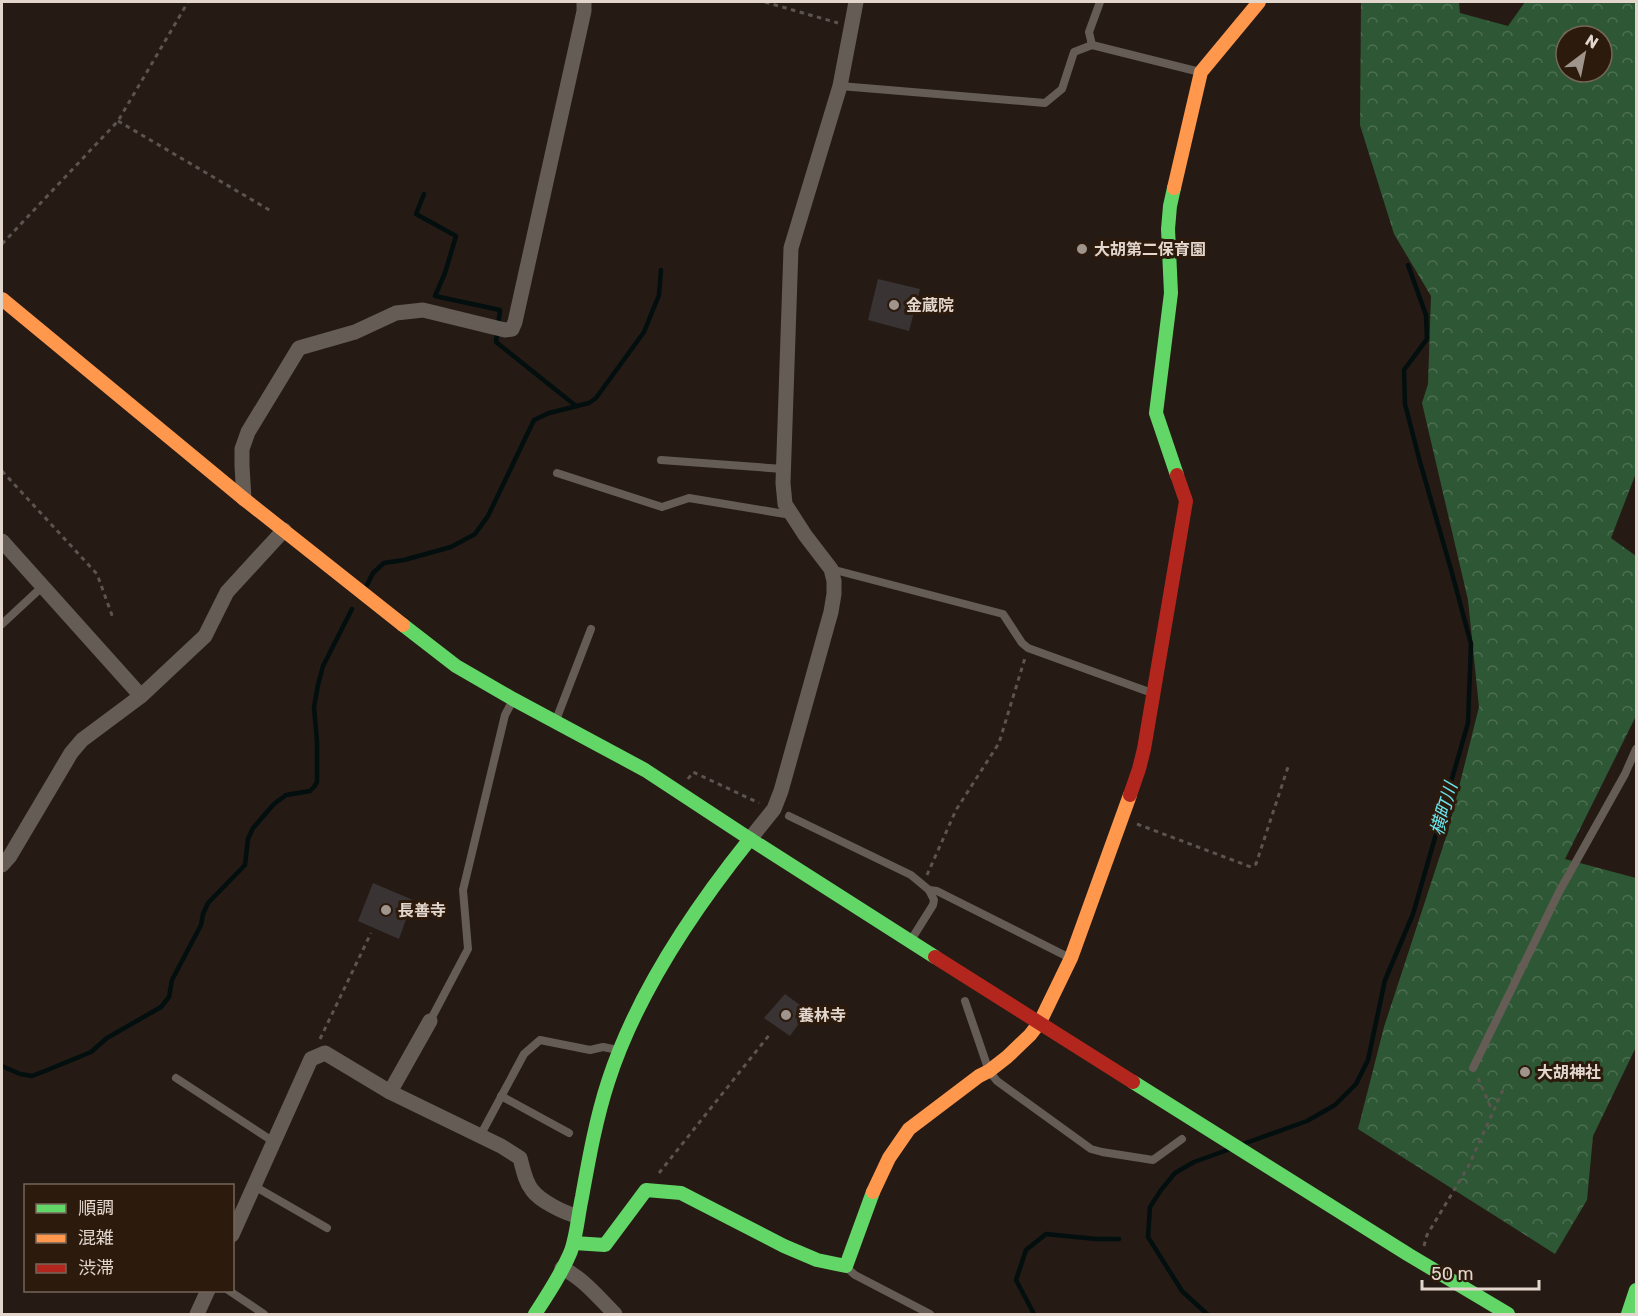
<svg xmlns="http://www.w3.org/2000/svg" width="1638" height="1316" font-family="Rubik,'Noto Sans JP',sans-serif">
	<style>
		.forest { fill: url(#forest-crowns); fill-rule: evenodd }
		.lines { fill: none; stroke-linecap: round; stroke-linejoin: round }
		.stream { stroke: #030e0f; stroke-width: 4.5 }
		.building { fill: #393334 }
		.path { stroke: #5c544f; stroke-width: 3; stroke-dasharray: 4.5 4.5; stroke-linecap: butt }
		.lane { stroke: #645c55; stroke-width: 8 }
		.street { stroke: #645c55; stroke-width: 15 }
		.fast { stroke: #63d668; stroke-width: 14 }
		.slow { stroke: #ff974d; stroke-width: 14 }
		.jam { stroke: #b3261e; stroke-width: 14 }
		.poi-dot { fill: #a0958c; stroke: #2c1a0d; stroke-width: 2 }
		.labels { text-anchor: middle; stroke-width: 6; stroke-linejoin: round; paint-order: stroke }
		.poi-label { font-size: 16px; font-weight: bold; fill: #e3d6cd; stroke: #2c1a0d; text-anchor: start }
		.water-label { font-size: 18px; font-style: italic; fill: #68e6f0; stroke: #2c1a0d }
	</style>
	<defs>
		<pattern id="forest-crowns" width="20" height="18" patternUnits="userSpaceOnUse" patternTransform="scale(1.5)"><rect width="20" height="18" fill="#2e5735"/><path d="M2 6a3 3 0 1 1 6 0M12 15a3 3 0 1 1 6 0" fill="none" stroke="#4c6e51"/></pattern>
	</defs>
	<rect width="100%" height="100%" fill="#251b14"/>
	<path class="forest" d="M1361,2H1459L1460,13L1508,26L1525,2H1636V473L1611,538L1636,556V716L1565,859L1636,878V1047L1593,1136L1587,1200L1555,1254L1358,1129L1384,1027L1448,831L1479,707L1468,600L1422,403L1428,384L1431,296L1394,234L1360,125ZM1566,36H1602V72H1566Z"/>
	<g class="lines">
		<g class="stream">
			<path d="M424,194L416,214L456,236L445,273L435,296L500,310L496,342L576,406"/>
			<path d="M367,585L373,573L384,563L404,560L451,547L475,534L488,516L534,420L549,413L589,403L596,398L644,332L659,295L661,270"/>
			<path d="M2,1066L20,1074L32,1076L45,1071L91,1052L107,1038L161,1007L169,997L172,980L201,925L203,914L208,903L245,865L248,839L253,828L274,804L286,795L310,791L314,787L317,782V741L314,707L318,685L323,666L352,609"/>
			<path d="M1243,1144L1307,1121L1335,1105L1356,1084L1368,1060L1385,980L1413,914L1468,723L1471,644L1452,573L1420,462L1405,404L1404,370L1427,339L1426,315L1408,265"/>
			<path d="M1034,1314L1016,1280L1026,1250L1046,1234L1096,1239H1119"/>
			<path d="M1207,1314L1182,1291L1148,1237L1150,1207L1161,1190L1175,1173L1194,1162L1230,1149"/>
		</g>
	</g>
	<g class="building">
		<path d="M878,279L920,289L909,331L868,320Z"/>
		<path d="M373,883L413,900L399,939L358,921Z"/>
		<path d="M785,994L808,1011L790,1036L764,1018Z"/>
	</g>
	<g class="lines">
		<g class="path">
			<path d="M765,2L838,23"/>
			<path d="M118,121L271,211"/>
			<path d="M2,244L118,121L188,2"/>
			<path d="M2,471L97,574L113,618"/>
			<path d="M688,779L693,772L759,803"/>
			<path d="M1137,824L1251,867L1256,864L1289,764"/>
			<path d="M927,875L956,810L999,743L1025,658"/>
			<path d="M320,1039L371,933"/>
			<path d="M1478,1078L1492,1110"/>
			<path d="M659,1173L770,1034"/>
			<path d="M1424,1246L1427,1235L1468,1167L1503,1090"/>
		</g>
		<g class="lane">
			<path d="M1092,45L1089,32L1100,2"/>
			<path d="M840,86L1045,103L1062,89L1074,52L1092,45L1200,72"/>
			<path d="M661,460L783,469"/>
			<path d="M557,473L662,507L689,498L791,515"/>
			<path d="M831,569L1003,614L1022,643L1028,648L1152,693"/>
			<path d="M2,624L43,586"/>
			<path d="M556,720L591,629"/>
			<path d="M789,816L911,875L929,890L934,900L933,905L911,940"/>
			<path d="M929,890L937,891L1070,958"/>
			<path d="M965,1001L989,1071L997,1081L1091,1149L1102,1152L1153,1160L1182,1139"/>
			<path d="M430,1021L468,949L463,890L505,715L513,700"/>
			<path d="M1473,1068L1559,892L1625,774L1636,749"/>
			<path d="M176,1078L274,1142"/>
			<path d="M501,1096L569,1133"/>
			<path d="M480,1136L524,1054L540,1040L590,1050L603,1047L618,1050"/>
			<path d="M254,1186L327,1228"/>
			<path d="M846,1267L855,1275L930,1314"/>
			<path d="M228,1290L264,1314"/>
		</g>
		<g class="street">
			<path d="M244,499L242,466V449L248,432L299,348L355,332L396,313L423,310L505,330L512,329L515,322L584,11V2"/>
			<path d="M2,541L141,696"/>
			<path d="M750,839L774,809L781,791L831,612L834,594V581L831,569L805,535L785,504L783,483L791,248L840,86L856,2"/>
			<path d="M2,865L10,856L71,753L82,740L141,696L205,636L227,592L284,530"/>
			<path d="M390,1092L430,1021"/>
			<path d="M232,1235L311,1059L325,1053L390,1092L501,1146L520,1158C523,1169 525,1181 532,1190C540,1201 564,1213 577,1216"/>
			<path d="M562,1268C584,1279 598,1297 615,1314"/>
			<path d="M197,1314L208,1290"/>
		</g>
		<g class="fast">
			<path d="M1174,188L1170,206L1168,229L1171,293L1156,413L1177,475"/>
			<path d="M403,625L456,666L513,699L645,770L750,839L935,957"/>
			<path d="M1133,1082L1409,1255L1508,1314"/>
			<path d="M574,1243L605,1245L646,1190L681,1193L784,1246L817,1260L846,1266L873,1192"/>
			<path d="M535,1314C548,1294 562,1273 571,1251C577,1234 578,1215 582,1197C589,1158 596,1119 608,1082C636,995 693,910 750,839"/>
			<path d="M1628,1314L1636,1290"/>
		</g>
		<g class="slow">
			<path d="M1174,188L1201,72L1259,2"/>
			<path d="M2,299L244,499L403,625"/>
			<path d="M873,1192L889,1158L909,1129L979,1076L989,1071L1007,1057L1030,1035L1040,1022L1071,958L1130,795"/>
		</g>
		<g class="jam">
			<path d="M1130,795L1139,769L1144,749L1186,501L1177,475"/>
			<path d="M935,957L1133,1082"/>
		</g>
	</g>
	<g class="poi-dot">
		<circle cx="1082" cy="249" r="6"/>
		<circle cx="894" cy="305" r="6"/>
		<circle cx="386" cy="910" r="6"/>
		<circle cx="786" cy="1015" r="6"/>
		<circle cx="1525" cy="1072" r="6"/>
	</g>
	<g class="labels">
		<g class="poi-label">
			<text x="1094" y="255">大胡第二保育園</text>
			<text x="906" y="311">金蔵院</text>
			<text x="398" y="916">長善寺</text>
			<text x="798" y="1021">養林寺</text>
			<text x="1537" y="1078">大胡神社</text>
		</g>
		<g class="water-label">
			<text transform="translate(1444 809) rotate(-74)" y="6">横町川</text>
		</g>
	</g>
	<rect width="1638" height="1316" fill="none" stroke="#e3d6cd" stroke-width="6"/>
	<rect x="24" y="1184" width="210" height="108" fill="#2c1a0d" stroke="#75655a" stroke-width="1.5"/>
	<rect x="36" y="1204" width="30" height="9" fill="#63d668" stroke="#75655a" stroke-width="1.5"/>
	<text x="78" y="1214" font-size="18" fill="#e3d6cd">順調</text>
	<rect x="36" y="1234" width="30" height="9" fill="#ff974d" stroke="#75655a" stroke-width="1.5"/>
	<text x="78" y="1244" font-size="18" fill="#e3d6cd">混雑</text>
	<rect x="36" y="1264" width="30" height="9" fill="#b3261e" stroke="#75655a" stroke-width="1.5"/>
	<text x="78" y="1274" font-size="18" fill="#e3d6cd">渋滞</text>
	<g transform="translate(1584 54) rotate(32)"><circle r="28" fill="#2c1a0d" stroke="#75655a" stroke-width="1.5"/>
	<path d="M0-4.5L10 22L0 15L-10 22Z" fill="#a0958c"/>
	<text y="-9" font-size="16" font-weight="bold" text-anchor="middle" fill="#e3d6cd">N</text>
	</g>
	<path d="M1422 1280v9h117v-9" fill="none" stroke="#e3d6cd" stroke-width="3"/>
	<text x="1431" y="1280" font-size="18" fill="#e3d6cd" stroke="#2c1a0d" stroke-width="4.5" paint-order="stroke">50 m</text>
</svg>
